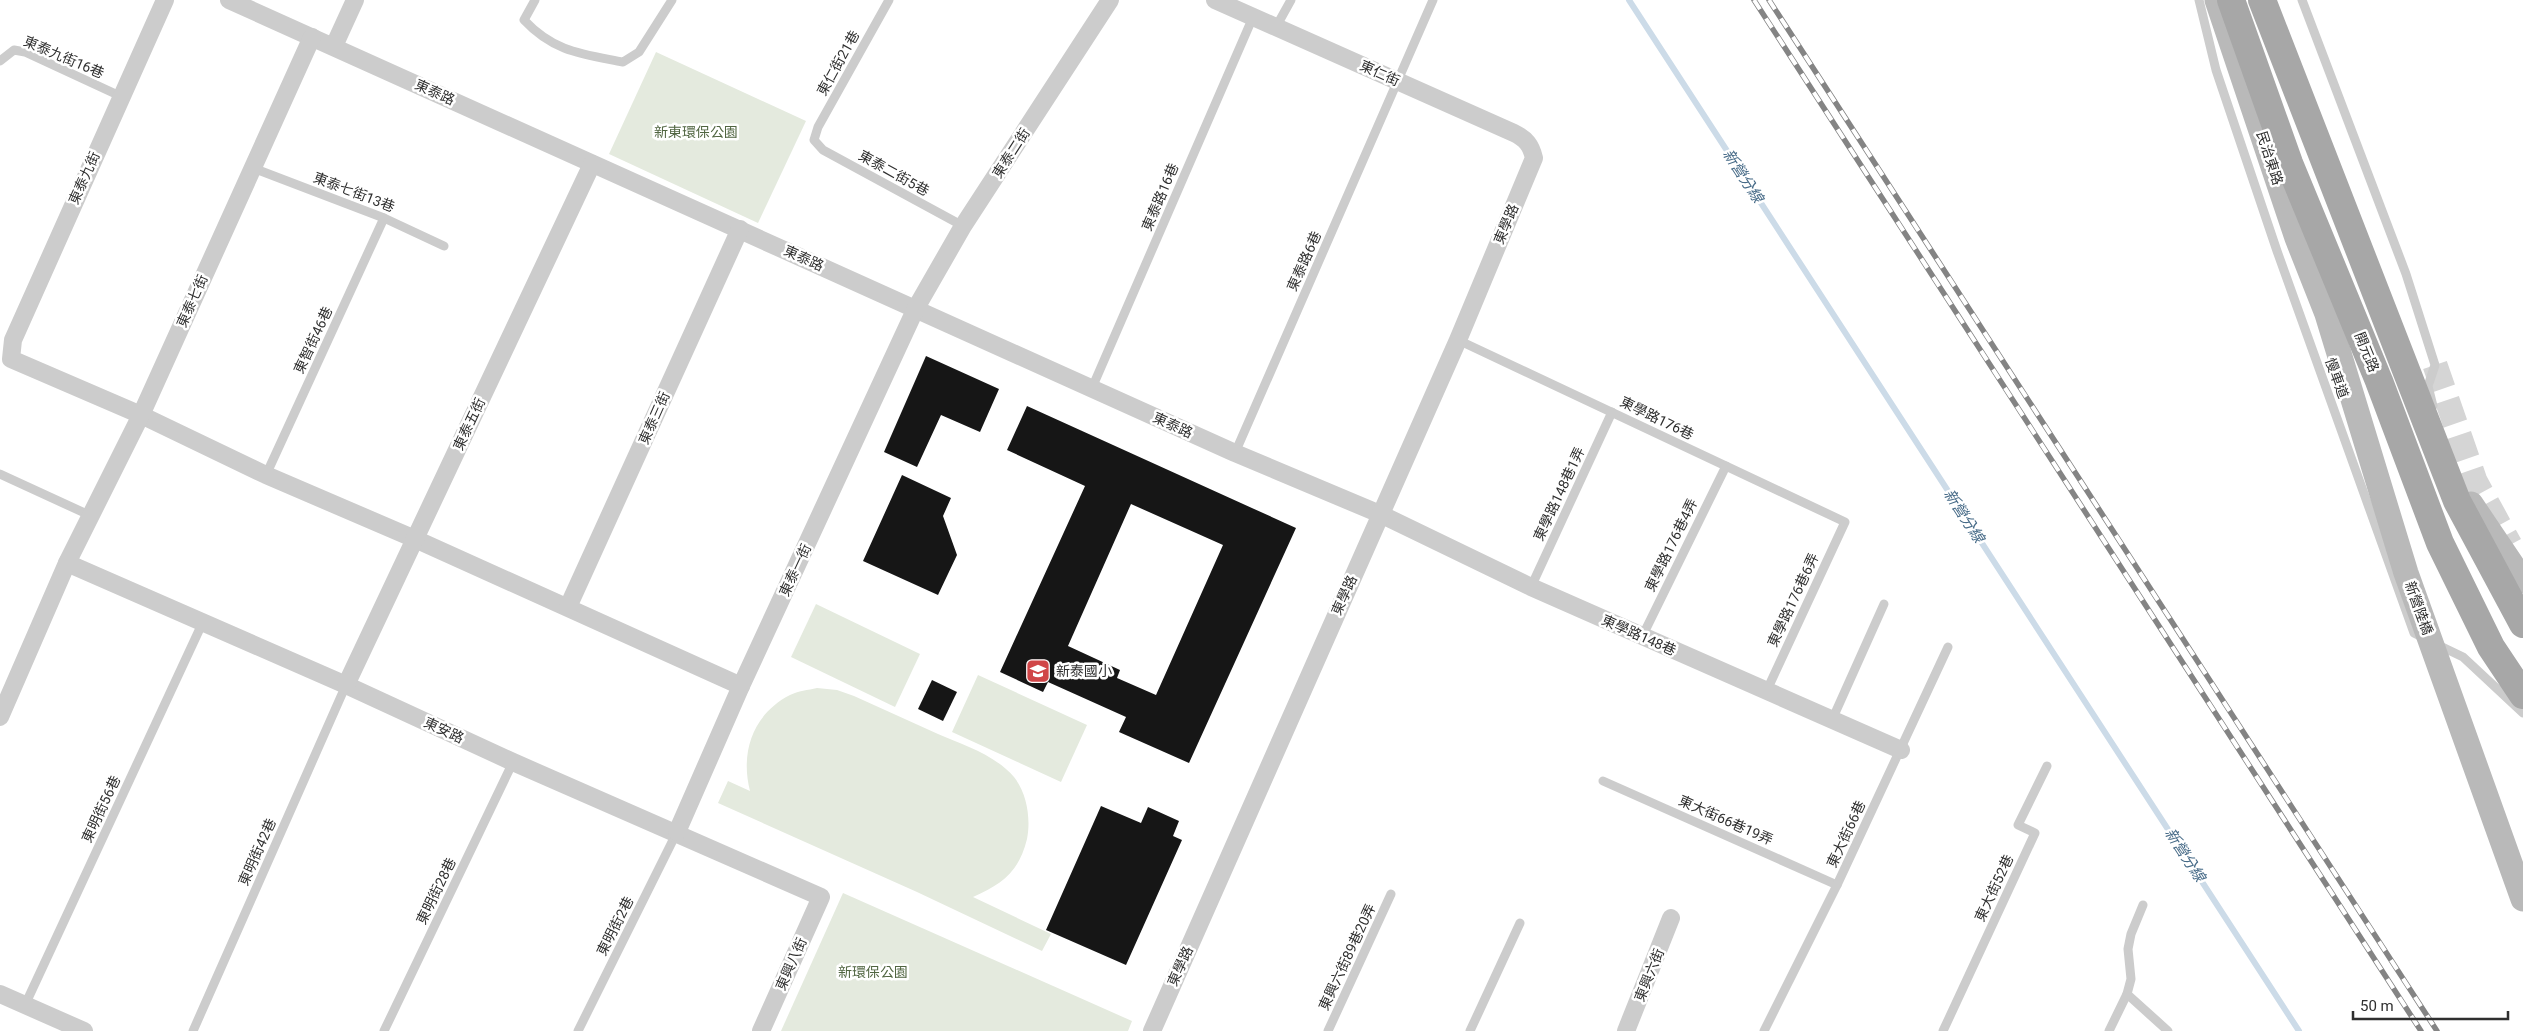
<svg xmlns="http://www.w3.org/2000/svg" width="2523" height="1031" font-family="Roboto,'Noto Sans TC',sans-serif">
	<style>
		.green { fill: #e4eade }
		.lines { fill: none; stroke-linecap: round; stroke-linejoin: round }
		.stream { stroke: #ccdbe8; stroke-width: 6 }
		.building { fill: #161616; fill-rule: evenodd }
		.secondary-tunnel { stroke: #d5d5d5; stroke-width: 25; stroke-dasharray: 25 12; stroke-linecap: butt }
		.lane { stroke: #ccc; stroke-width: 9 }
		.street { stroke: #ccc; stroke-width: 18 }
		.secondary { stroke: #b9b9b9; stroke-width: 25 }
		.primary { stroke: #a7a7a7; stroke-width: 28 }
		.rail-casing { stroke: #848484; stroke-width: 5.5 }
		.rail { stroke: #fff; stroke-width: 4; stroke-dasharray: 11; stroke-linecap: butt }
		.labels { text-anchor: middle; stroke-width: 5; stroke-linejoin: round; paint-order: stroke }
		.street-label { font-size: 14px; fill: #2f2f2f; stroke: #fff }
		.park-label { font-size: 14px; fill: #506541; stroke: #fff }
		.poi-label { font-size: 14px; fill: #2f2f2f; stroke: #fff; text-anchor: start }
		.water-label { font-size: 15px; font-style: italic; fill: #466a87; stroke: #fff }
	</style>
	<rect width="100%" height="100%" fill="#fff"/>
	<g class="green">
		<path d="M656,52L806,121L758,223L609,154Z"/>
		<path d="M816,604L920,654L895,707L791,657Z"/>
		<path d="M978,675L1087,725L1061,782L952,732Z"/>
		<path d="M817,688L837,690L854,696C882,709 910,721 938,734C964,745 995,755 1014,777C1027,793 1031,819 1027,839C1019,872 1002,884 973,897L1051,934L1042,951L917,892L718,803L728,781L750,791C740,752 753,714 790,695C798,691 808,690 817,688Z"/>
		<path d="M843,893L1132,1021L1128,1031H781Z"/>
	</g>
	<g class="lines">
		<path class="stream" d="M1629,0L2299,1031"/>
	</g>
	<g class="building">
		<path d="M926,356L999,389L980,432L941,415L917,467L884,452Z"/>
		<path d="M1027,406L1296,528L1189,763L1119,732L1126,717L1048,682L1043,692L1000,672L1085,486L1007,450ZM1131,504L1223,545L1156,695L1117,678L1120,670L1068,646Z"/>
		<path d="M902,475L951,498L943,516L957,555L938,595L863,561Z"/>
		<path d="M932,680L957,692L943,721L918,709Z"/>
		<path d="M1101,806L1141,823L1148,807L1179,821L1173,836L1182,840L1126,965L1046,930Z"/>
	</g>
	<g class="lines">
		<path class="secondary-tunnel" d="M2435,365L2475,481L2510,545"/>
		<g class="lane">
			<path d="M535,0L524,20C554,52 582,54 623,62L639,52L672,0"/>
			<path d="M889,0L818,127L814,140L823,150L963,226"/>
			<path d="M2199,0L2216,70L2277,251L2414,633L2424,638"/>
			<path d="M2302,0L2406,274L2435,365L2428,386L2433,406"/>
			<path d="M1276,27L1291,0"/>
			<path d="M0,61L14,50L25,52L120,96"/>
			<path d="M253,168L384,218L444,246"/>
			<path d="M1458,340L1845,522L1767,690"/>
			<path d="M1092,388L1253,17"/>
			<path d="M1235,453L1433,0"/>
			<path d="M0,474L89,515"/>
			<path d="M266,475L384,218"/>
			<path d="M1531,587L1612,412"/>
			<path d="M1642,637L1726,466"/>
			<path d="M2438,645L2463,657L2523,713"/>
			<path d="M1832,720L1884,604"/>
			<path d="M1603,781L1837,885"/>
			<path d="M2127,994L2168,1031"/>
			<path d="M25,1005L202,624"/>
			<path d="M193,1031L346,685"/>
			<path d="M384,1031L513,762"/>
			<path d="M578,1031L677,832"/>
			<path d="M1328,1031L1391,894"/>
			<path d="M1470,1031L1520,923"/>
			<path d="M1764,1031L1837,885L1948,647"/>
			<path d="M1943,1031L2035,833L2018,825L2047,766"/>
			<path d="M2109,1031L2127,994L2131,979L2128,949L2131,934L2143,905"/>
		</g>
		<g class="street">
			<path d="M165,0L13,340L11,359L141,415L266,475L415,539L741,686"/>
			<path d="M229,0L1235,453L1380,514L1531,587L1901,750"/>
			<path d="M334,46L355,0"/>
			<path d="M67,563L346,685L513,762L821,897L761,1031"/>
			<path d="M568,607L740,229"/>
			<path d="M346,685L592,164"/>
			<path d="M0,717L67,563L141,415L312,37"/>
			<path d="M677,832L741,686L916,308L963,226L1110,0"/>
			<path d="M0,994L84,1031"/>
			<path d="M1152,1031L1458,340L1534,158C1531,145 1526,139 1514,133L1215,0"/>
			<path d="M1626,1031L1671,918"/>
		</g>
		<g class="secondary">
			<path d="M2217,0L2297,238L2327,314L2406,573L2523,899"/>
			<path d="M2471,504L2523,581"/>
		</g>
		<g class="primary">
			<path d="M2231,0L2289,163L2379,381L2440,543L2491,647L2523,695"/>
			<path d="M2262,0L2457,501L2523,624"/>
		</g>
		<g class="rail-casing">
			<g id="rail">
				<path d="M1754,0L2421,1031"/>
				<path d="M1769,0L2437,1031"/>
			</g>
		</g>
		<use href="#rail" class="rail"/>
	</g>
	<defs>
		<g id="school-square" transform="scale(1.25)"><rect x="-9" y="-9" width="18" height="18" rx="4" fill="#d04648" stroke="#fff"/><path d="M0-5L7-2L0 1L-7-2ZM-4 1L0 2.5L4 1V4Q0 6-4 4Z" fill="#fff"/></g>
	</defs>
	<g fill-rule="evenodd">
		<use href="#school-square" x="1038" y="671"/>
	</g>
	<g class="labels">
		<g class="street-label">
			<text transform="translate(64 57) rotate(23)" y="5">東泰九街16巷</text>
			<text transform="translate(838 63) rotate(-61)" y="5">東仁街21巷</text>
			<text transform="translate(1380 73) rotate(24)" y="5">東仁街</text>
			<text transform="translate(435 92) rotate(24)" y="5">東泰路</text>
			<text transform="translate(1011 153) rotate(-57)" y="5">東泰二街</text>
			<text transform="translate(2270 158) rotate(72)" y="5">民治東路</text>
			<text transform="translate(894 173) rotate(29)" y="5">東泰二街5巷</text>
			<text transform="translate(84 178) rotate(-66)" y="5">東泰九街</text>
			<text transform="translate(354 192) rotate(21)" y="5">東泰七街13巷</text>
			<text transform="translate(1160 197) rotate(-67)" y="5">東泰路16巷</text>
			<text transform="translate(1506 224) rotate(-67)" y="5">東學路</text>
			<text transform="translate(804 258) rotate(24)" y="5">東泰路</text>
			<text transform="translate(1304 261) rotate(-66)" y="5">東泰路6巷</text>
			<text transform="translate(192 301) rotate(-66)" y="5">東泰七街</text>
			<text transform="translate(313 340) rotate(-65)" y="5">東智街46巷</text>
			<text transform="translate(2367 352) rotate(68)" y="5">開元路</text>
			<text transform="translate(2337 378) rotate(70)" y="5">慢車道</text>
			<text transform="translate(654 418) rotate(-66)" y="5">東泰三街</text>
			<text transform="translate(1657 418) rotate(26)" y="5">東學路176巷</text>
			<text transform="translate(469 424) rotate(-65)" y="5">東泰五街</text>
			<text transform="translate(1173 425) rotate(24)" y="5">東泰路</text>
			<text transform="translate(1559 494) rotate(-65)" y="5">東學路148巷1弄</text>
			<text transform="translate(1671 545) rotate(-64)" y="5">東學路176巷4弄</text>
			<text transform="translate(795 570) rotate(-65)" y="5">東泰一街</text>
			<text transform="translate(1344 595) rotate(-66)" y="5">東學路</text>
			<text transform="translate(1793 600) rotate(-65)" y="5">東學路176巷6弄</text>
			<text transform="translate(2419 608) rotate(70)" y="5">新營陸橋</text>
			<text transform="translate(1639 635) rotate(24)" y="5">東學路148巷</text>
			<text transform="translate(444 730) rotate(25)" y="5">東安路</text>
			<text transform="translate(101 809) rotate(-65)" y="5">東明街56巷</text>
			<text transform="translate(1726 820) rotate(24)" y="5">東大街66巷19弄</text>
			<text transform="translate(1846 834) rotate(-65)" y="5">東大街66巷</text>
			<text transform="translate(257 852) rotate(-66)" y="5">東明街42巷</text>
			<text transform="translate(1994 888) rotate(-65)" y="5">東大街52巷</text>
			<text transform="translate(436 891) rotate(-64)" y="5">東明街28巷</text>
			<text transform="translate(615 926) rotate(-63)" y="5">東明街2巷</text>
			<text transform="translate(1347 957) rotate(-65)" y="5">東興六街89巷20弄</text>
			<text transform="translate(791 964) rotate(-66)" y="5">東興八街</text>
			<text transform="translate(1180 966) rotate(-66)" y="5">東學路</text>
			<text transform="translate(1649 975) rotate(-68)" y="5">東興六街</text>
		</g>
		<g class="park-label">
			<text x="696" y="137">新東環保公園</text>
			<text x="873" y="977">新環保公園</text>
		</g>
		<g class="poi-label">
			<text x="1056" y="676">新泰國小</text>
		</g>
		<g class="water-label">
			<text transform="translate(1743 176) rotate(57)" y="5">新營分線</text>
			<text transform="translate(1964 516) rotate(57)" y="5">新營分線</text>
			<text transform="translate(2185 855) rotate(57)" y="5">新營分線</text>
		</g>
	</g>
	<path d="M2353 1011v8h155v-8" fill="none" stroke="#2f2f2f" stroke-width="2.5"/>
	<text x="2360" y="1011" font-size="15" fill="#2f2f2f" stroke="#ffffff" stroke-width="4" paint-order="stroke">50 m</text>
</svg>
